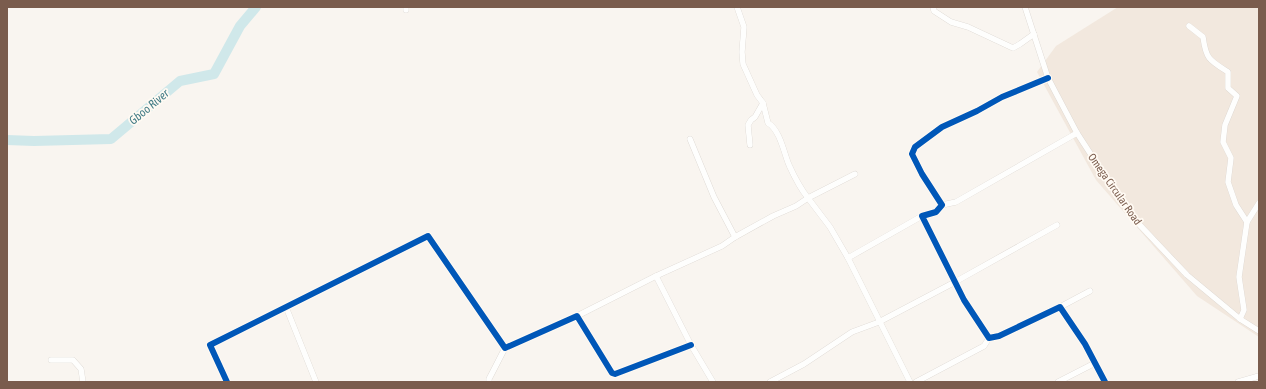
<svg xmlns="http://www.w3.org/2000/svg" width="1266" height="389" font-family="'Asap Condensed',sans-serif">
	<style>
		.residential { fill: #f2e8de }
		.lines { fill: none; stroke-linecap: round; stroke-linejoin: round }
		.river { stroke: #d0e8ea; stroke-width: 10 }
		.minor-casing { stroke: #d7d1cb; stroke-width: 6 }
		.minor { stroke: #fefefd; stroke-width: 5.5 }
		.cycleway-casing { stroke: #fffaf3; stroke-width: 8 }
		.cycleway { stroke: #0057b8; stroke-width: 6 }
		.labels { text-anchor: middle; stroke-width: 3.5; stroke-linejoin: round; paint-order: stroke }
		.street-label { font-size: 11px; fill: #7a5c4d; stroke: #fffaf3 }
		.water-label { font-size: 12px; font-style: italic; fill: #437c86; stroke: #fffaf3 }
	</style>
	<rect width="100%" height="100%" fill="#f9f5f0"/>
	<path class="residential" d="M1118,7H1259V337L1197,296L1096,180L1037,72L1056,46Z"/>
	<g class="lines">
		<path class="river" d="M7,140L34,141L111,139L180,81L214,74L240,26L256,7"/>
		<g class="minor-casing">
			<g id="minor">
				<path d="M737,7L744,27L742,52L743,64L757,95L763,103L768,123C780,130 784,153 789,165C794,176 800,188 808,198L855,174"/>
				<path d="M933,7L934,11L951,22L968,27L1013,48L1020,44L1034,34"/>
				<path d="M1025,7L1048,78L1077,133L1112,187L1136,221L1187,275L1240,319L1259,331"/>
				<path d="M406,10V7"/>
				<path d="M1189,26L1203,37C1206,59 1209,60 1228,72V88L1237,96L1225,125L1223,142L1231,158L1228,182L1236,205L1247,222"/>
				<path d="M1048,78L1002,97L977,111L942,127L915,147L912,154L922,174L942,205L936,212L922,216L964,300L989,338L999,336L1060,307L1085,344L1105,382"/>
				<path d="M750,145L748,125L751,120L755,117L763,103"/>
				<path d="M942,205L956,202L1077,133"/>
				<path d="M735,237L773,216L796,206L808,198L830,227L848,258L910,382"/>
				<path d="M848,258L922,216"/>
				<path d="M656,276L691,345L713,382"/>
				<path d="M286,307L316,382"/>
				<path d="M1060,307L1090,291"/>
				<path d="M577,316L656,276L722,246L735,237L714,197L690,139"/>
				<path d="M1240,319L1244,310L1239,277L1247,222L1259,203"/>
				<path d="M51,360H73L81,369L83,382"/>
				<path d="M227,382L210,345L428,236L505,348L577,316L612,373L615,374L691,345"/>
				<path d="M489,382V379L505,348"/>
				<path d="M770,382L804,364L852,332L879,322L955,282L1057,225"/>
				<path d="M916,382L984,346L989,338"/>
				<path d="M1058,382L1095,363"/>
				<path d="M1238,382L1259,376"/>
			</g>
		</g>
		<use href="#minor" class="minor"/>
		<g class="cycleway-casing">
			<g id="cycleway">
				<path d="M1048,78L1002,97L977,111L942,127L915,147L912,154L922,174L942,205L936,212L922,216L964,300L989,338L999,336L1060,307L1085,344L1105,382"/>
				<path d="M227,382L210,345L428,236L505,348L577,316L612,373L615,374L691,345"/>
			</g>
		</g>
		<use href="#cycleway" class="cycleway"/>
	</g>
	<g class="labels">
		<g class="street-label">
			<text transform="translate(1115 189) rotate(55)" y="4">Omega Circular Road</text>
		</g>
		<g class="water-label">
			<text transform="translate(149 107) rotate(-40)" y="4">Gboo River</text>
		</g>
	</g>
	<rect width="1266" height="389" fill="none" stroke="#7a5c4d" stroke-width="16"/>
</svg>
